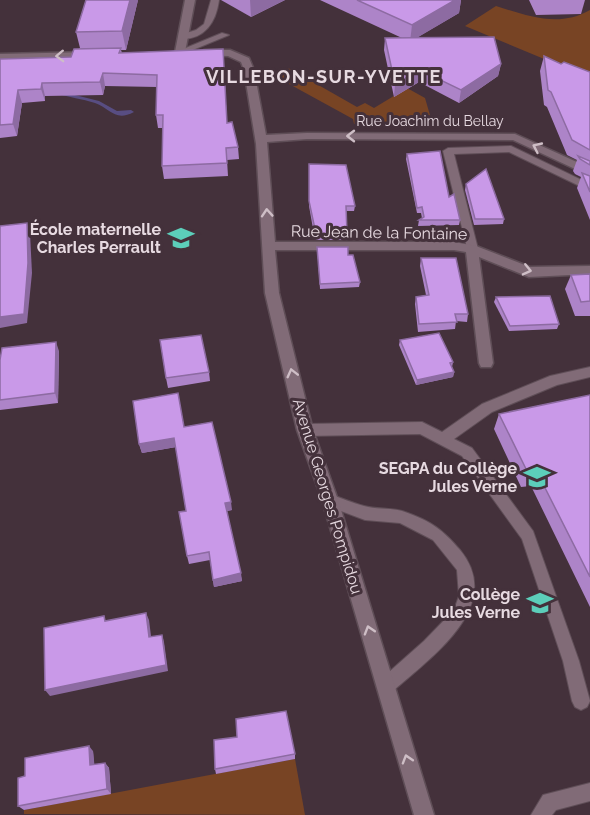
<svg xmlns="http://www.w3.org/2000/svg" width="590" height="815" font-family="Raleway,sans-serif">
	<style>
		.green { fill: #784424 }
		.lines { fill: none; stroke-linecap: round; stroke-linejoin: round }
		.stream { fill: #584d82; fill-rule: evenodd }
		.lane-casing { stroke: #5f4e57; stroke-width: 2 }
		.street-casing { stroke: #5f4e57; stroke-width: 3 }
		.lane { fill: #816b77; fill-rule: evenodd }
		.street { fill: #816b77; fill-rule: evenodd }
		.wall { fill: #ad84c8 }
		.shaded-wall { fill: #8d6ba2 }
		.building { fill: #c999e8; stroke: #8d6ba2; stroke-width: 1.5 }
		.oneway { stroke: #cebec6 }
		.labels { text-anchor: middle; stroke-width: 6; stroke-linejoin: round; paint-order: stroke }
		.far-street-label { font-size: 14px; fill: #e7dae1; stroke: #44313b }
		.poi-label { font-size: 16px; font-weight: bold; fill: #e7dae1; stroke: #44313b; text-anchor: end }
		.street-label { font-size: 16px; fill: #e7dae1; stroke: #44313b }
		.far-district-label { font-size: 18px; font-weight: bold; letter-spacing: 1.5px; fill: #e7dae1; stroke: #44313b }
	</style>
	<rect width="100%" height="100%" fill="#44313b"/>
	<g class="green">
		<path d="M496,6C528,16 559,28 590,10V78L465,26Z"/>
		<path d="M284,68L305,71L299,74L357,107L365,103L374,108L407,88L425,98L432,122L354,124L353,119L280,79L276,72Z"/>
		<path d="M295,759L305,815L24,814V810Z"/>
	</g>
	<g class="lines">
		<path class="stream" d="M59,91L99,101L117,111L131,110L134,112C115,122 111,109 95,103C82,99 69,97 57,94V92Z"/>
		<g class="lane-casing">
			<g id="lane">
				<path d="M211,0H219C216,22 205,40 180,39V35L196,30L204,24Z"/>
				<path d="M222,33L229,35L183,54L176,52Z"/>
				<path d="M511,146L590,184V191L509,152L454,154L478,249L476,252H468L443,151L448,148Z"/>
				<path d="M590,367V377L557,385L492,412L454,439L472,448L533,531L579,661L590,701L587,707L581,710L575,707L572,701L563,661L522,539L462,456L420,434L305,436L300,434L298,430L300,426L305,424L422,422L442,432L482,404L550,376Z"/>
				<path d="M330,494C341,498 353,503 364,506C378,510 392,507 405,512C431,521 443,530 460,550C506,606 430,658 392,692L386,695L380,692L377,686L380,680L424,641L454,610L459,596L457,570L433,540L400,523L365,520L325,505L323,500L325,495Z"/>
				<path d="M590,783V801L556,810L552,815H531L543,795Z"/>
			</g>
		</g>
		<g class="street-casing">
			<g id="street">
				<path d="M185,0H195L185,52L180,55L175,52Z"/>
				<path d="M204,50H230L249,58L254,70L266,135L307,133L515,134L590,168V176L513,140L307,139L267,142L275,242H454L476,246L530,267L590,266V274L529,277L479,257L493,363L491,367H481L479,363L466,252L454,250H275L279,293L313,430L338,500L434,815H414L322,500L297,430L265,293L256,144L244,70L241,62L228,56L201,55L199,53Z"/>
				<path d="M90,52L95,55L93,57L0,60V54Z"/>
			</g>
		</g>
		<use href="#lane" class="lane"/>
		<use href="#street" class="street"/>
	</g>
	<g class="wall">
		<path d="M138,0L126,50H121L122,53L223,49L227,123L238,147L239,159L227,160L228,176L164,179L162,166L163,128H158L156,115L157,87L105,86L103,95L45,96V101L22,103L17,136L0,138V59L71,57L80,48L76,32Z"/>
		<path d="M221,0H285L251,17Z"/>
		<path d="M320,0H461L459,13L416,38L501,64L498,76L459,103L419,82L394,97L384,50L385,38H402Z"/>
		<path d="M529,0H585L581,14L536,15Z"/>
		<path d="M544,56L561,64L590,72V220L577,188L581,177L575,174L573,171L577,160L567,155L547,107L544,105L540,71Z"/>
		<path d="M407,154L449,197L460,220L459,225L418,226L419,220L422,218L421,213H417L406,159Z"/>
		<path d="M309,164L355,206L354,211H346L347,240H315L309,206Z"/>
		<path d="M466,184L504,219L503,224L474,225L465,190Z"/>
		<path d="M317,247L348,255L360,282L359,287L320,289Z"/>
		<path d="M421,258L468,314L467,322L456,321L455,329L418,332L415,304L416,297L426,295L420,266Z"/>
		<path d="M590,274V316H575L565,289L571,275Z"/>
		<path d="M496,297L559,324L557,329L509,331L494,302Z"/>
		<path d="M400,340L453,362L452,367L454,372L453,377L416,385L399,345Z"/>
		<path d="M59,351L58,403L0,410V360Z"/>
		<path d="M209,372L210,381L168,388L166,378Z"/>
		<path d="M590,395V607L531,486L521,487L494,429L499,414Z"/>
		<path d="M184,427L232,510L227,511L242,581L214,587L210,560L189,564L187,556L186,511L176,447L142,453L139,444Z"/>
		<path d="M93,751L94,765L105,763L109,768L111,794L24,810L18,806L25,776Z"/>
		<path d="M295,754V759L216,774L215,769Z"/>
	</g>
	<g class="shaded-wall">
		<path d="M130,0H138L126,50L122,31Z"/>
		<path d="M250,0H285L251,17Z"/>
		<path d="M455,0H461L459,13L410,42L412,25Z"/>
		<path d="M501,64L498,76L459,103L461,90Z"/>
		<path d="M420,70L419,82L394,97L395,84Z"/>
		<path d="M103,73L105,86L103,95L100,82Z"/>
		<path d="M42,83L45,96V101L41,89Z"/>
		<path d="M18,90L22,103L17,136L13,124Z"/>
		<path d="M27,223L30,233L32,273L27,323L0,328V317Z"/>
		<path d="M56,342L59,351L58,403L55,393Z"/>
		<path d="M454,372L453,377L416,385L417,380Z"/>
		<path d="M174,438L176,447L142,453L139,444Z"/>
		<path d="M231,502L232,510L226,511L225,503Z"/>
		<path d="M241,573L242,581L214,587L213,580Z"/>
		<path d="M146,613L149,620L152,644L149,637Z"/>
		<path d="M162,635L164,642L168,671L50,696L45,690Z"/>
		<path d="M89,746L93,751L95,770L90,765Z"/>
		<path d="M105,763L109,768L111,794L107,789Z"/>
	</g>
	<g class="building">
		<path d="M86,0H130L122,31L76,32Z"/>
		<path d="M357,0H455L412,25Z"/>
		<path d="M494,37L501,64L461,90L420,70L395,84L385,38Z"/>
		<path d="M121,48L119,53L223,49L227,123L232,122L238,147L226,148L227,163L162,166L163,115H156L157,75L103,73L100,82L42,83L41,89L18,90L13,124L0,125V59L71,57L74,49Z"/>
		<path d="M544,56L561,64L564,62L590,72V150L572,140L551,92L548,90Z"/>
		<path d="M440,151L449,197L454,194L460,220H419L424,217L422,207L417,208L407,154Z"/>
		<path d="M578,156L590,161V165L580,159Z"/>
		<path d="M309,164L346,165L355,206H346L347,234H316L309,201Z"/>
		<path d="M486,169L504,219H475L466,184Z"/>
		<path d="M582,173L590,176V192Z"/>
		<path d="M27,223L28,263L24,314L0,317V226Z"/>
		<path d="M317,247H348V255H353L360,282L320,284Z"/>
		<path d="M421,258H456L468,314H455L457,322L419,324L416,297L429,295Z"/>
		<path d="M590,274V301L581,302L571,275Z"/>
		<path d="M550,296L559,324L510,326L496,297Z"/>
		<path d="M439,333L453,362L450,363L454,372L417,380L400,340Z"/>
		<path d="M201,335L209,372L166,378L160,340Z"/>
		<path d="M56,342L55,393L0,400V360L2,348Z"/>
		<path d="M178,393L184,427L212,422L231,502L225,503L241,573L213,580L209,552L187,556L179,512L186,511L174,438L139,444L133,401Z"/>
		<path d="M590,395V577L537,472L528,473L499,414Z"/>
		<path d="M146,613L149,637L162,635L166,665L45,690L44,628L104,616L105,621Z"/>
		<path d="M286,711L295,754L215,769L214,740L237,737L236,719Z"/>
		<path d="M89,746L90,765L105,763L107,789L18,806V778L25,776V758Z"/>
	</g>
	<defs><path id="oneway-chevron" d="M-2-3.5L2.5 0L-2 3.5" fill="none" stroke-width="1.6" stroke-linecap="round" stroke-linejoin="round" transform="scale(1.5)"/></defs>
	<g class="oneway">
		<use href="#oneway-chevron" transform="translate(60 56) rotate(178)"/>
		<use href="#oneway-chevron" transform="translate(351 136) rotate(180)"/>
		<use href="#oneway-chevron" transform="translate(537 147) rotate(-155)"/>
		<use href="#oneway-chevron" transform="translate(267 213) rotate(-94)"/>
		<use href="#oneway-chevron" transform="translate(527 270) rotate(13)"/>
		<use href="#oneway-chevron" transform="translate(292 373) rotate(-104)"/>
		<use href="#oneway-chevron" transform="translate(369 630) rotate(-107)"/>
		<use href="#oneway-chevron" transform="translate(407 759) rotate(-107)"/>
	</g>
	<defs>
		<g id="school-bare" transform="scale(2.07)"><path d="M0-5L7-2L0 1L-7-2ZM-4 1L0 2.5L4 1V4Q0 6-4 4Z" fill="#5cceba" stroke="#44313b" stroke-width="2.5" paint-order="stroke"/></g>
	</defs>
	<g fill-rule="evenodd">
		<use href="#school-bare" x="181" y="238"/>
		<use href="#school-bare" x="537" y="477"/>
		<use href="#school-bare" x="540" y="603"/>
	</g>
	<g class="labels">
		<g class="far-street-label">
			<text x="430" y="126">Rue Joachim du Bellay</text>
		</g>
		<g class="poi-label">
			<text x="161" y="235">École maternelle<tspan x="161" dy="18">Charles Perrault</tspan></text>
			<text x="517" y="474">SEGPA du Collège<tspan x="517" dy="18">Jules Verne</tspan></text>
			<text x="520" y="600">Collège<tspan x="520" dy="18">Jules Verne</tspan></text>
		</g>
		<g class="street-label">
			<text transform="translate(379 232) rotate(1)" y="6">Rue Jean de la Fontaine</text>
			<text transform="translate(328 496) rotate(73)" y="6">Avenue Georges Pompidou</text>
		</g>
		<g class="far-district-label">
			<text x="324" y="83">VILLEBON-SUR-YVETTE</text>
		</g>
	</g>
</svg>
